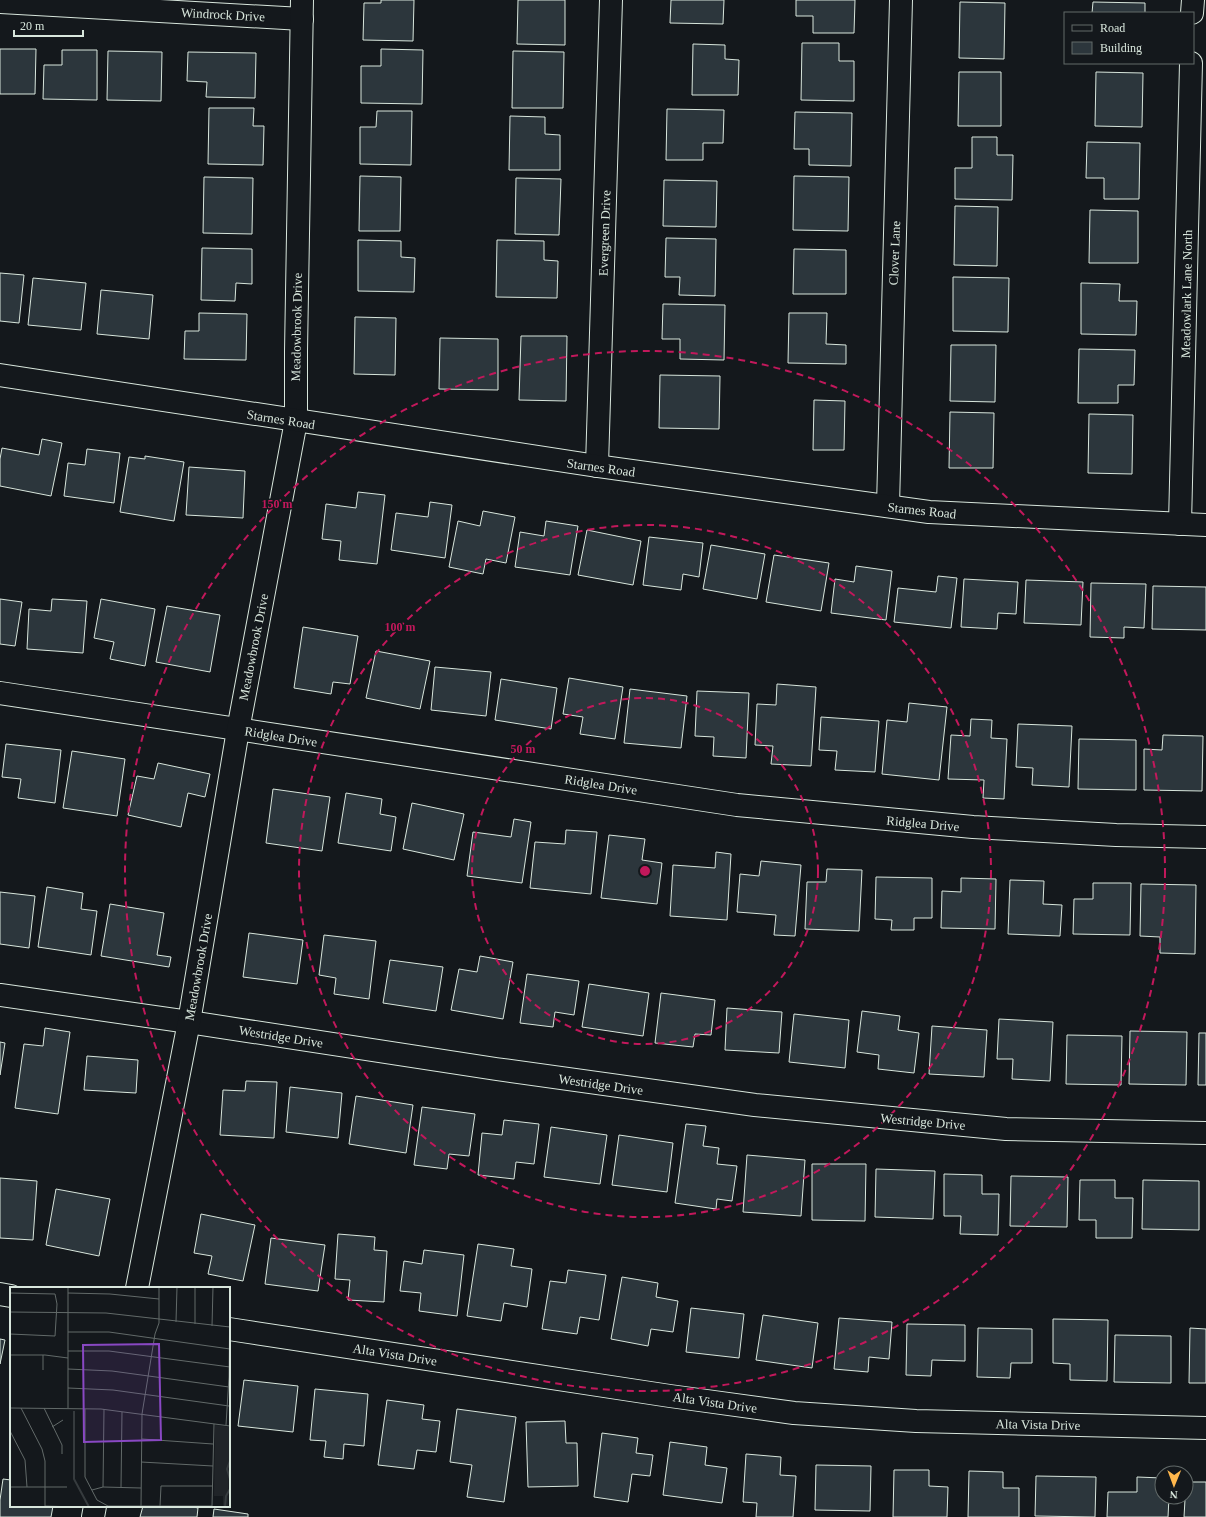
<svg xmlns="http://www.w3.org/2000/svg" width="1206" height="1517" font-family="Georgia,serif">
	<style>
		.building { fill: #2c363c; stroke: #d8e6dc }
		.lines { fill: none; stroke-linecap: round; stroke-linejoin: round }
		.minor-casing { stroke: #d8e6dc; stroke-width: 24 }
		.major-casing { stroke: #d8e6dc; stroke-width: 24 }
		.minor { stroke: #14181c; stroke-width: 22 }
		.major { stroke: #14181c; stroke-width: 22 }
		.ring { fill: none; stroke: #c2185b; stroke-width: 2; stroke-dasharray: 7 5 }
		.labels { text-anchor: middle; stroke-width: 3; stroke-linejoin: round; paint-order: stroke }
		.street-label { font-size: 13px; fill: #d8e6dc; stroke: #14181c }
		.inset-river { fill: none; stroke: #363b3e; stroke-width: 2 }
		.inset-road { fill: none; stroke: #626a69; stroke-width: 1 }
		.view { fill: #8948c3; fill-opacity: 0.15; stroke: #8948c3; stroke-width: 2 }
		.inset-edge { fill: none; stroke: #d8e6dc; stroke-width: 2 }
		.centre { fill: #c2185b; stroke: #14181c; stroke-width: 2 }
		.ring-label { font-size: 12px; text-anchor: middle; font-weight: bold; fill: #c2185b; stroke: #14181c; stroke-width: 3; stroke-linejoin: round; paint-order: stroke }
	</style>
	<rect width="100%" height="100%" fill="#14181c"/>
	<g class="building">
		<path d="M381,0H414L413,41L363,40L364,3H381Z"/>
		<path d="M518,0H565V45L517,44Z"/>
		<path d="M671,0H724L723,24L670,23Z"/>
		<path d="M796,0H855L854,33H813V16H796Z"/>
		<path d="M960,2L1005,3L1004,59L959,58Z"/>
		<path d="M1093,2L1145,3V13H1092Z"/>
		<path d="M802,43H839V61H854V101L801,100Z"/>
		<path d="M693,44L725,45V59L739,60L738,95H692Z"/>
		<path d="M0,49H36L35,94H0Z"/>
		<path d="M381,49L423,50L422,104L361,103V66H381Z"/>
		<path d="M62,50H97V100L43,99L44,65H62Z"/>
		<path d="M108,51L162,52L161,101L107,100Z"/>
		<path d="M513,51L564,52L563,108H512Z"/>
		<path d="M188,52L256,53L255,98L206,97L207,82L187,81Z"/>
		<path d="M959,72H1001V126H958Z"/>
		<path d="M1096,72L1143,73L1142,127L1095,126Z"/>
		<path d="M209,108H254L253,126H264L263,165L208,164Z"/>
		<path d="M667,109L724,110L723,143H703V160H666Z"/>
		<path d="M377,111H412L411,165L360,164V127H376Z"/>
		<path d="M795,112L852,113L851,166L809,165V149H794Z"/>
		<path d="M510,116L545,117V134L560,135V170H509Z"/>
		<path d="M972,137H997V155H1013L1012,200L955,199V168H972Z"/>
		<path d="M1087,142L1140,143L1139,199H1104V178H1086Z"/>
		<path d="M360,176L401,177L400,231H359Z"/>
		<path d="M794,176L849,177L848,231L793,230Z"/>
		<path d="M204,177L253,178L252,234L203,233Z"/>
		<path d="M516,178L561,179L559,235L515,234Z"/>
		<path d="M664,180L717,181L716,227L663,226Z"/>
		<path d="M955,206L998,207L997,266L954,265Z"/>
		<path d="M1090,210L1138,211V263H1089Z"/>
		<path d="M666,238L716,239L715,296L679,295L680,277H665Z"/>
		<path d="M358,240L401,241V257L415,258L414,292L358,291Z"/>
		<path d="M497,240L544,241V260L558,261L557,298L496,297Z"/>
		<path d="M202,248L252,249V284L236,283L235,301L201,300Z"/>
		<path d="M794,249L846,250V294H793Z"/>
		<path d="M0,273L24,275L19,323L0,321Z"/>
		<path d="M953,277L1009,278L1008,332L953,331Z"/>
		<path d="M33,278L86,283L81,330L28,325Z"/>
		<path d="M1081,283L1120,284L1119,301H1137L1136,335L1081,334Z"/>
		<path d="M101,290L153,295L149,339L97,334Z"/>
		<path d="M663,304L725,305L724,360L680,359V339H662Z"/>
		<path d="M199,313L247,314L246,360L184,359L185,331H199Z"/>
		<path d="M789,313H827L826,344L846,345V364L788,363Z"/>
		<path d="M355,317L396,318L395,375L354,374Z"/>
		<path d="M521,336H567L566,401L519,400Z"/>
		<path d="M440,338L498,339V390L439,389Z"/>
		<path d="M951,345H996L995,402L950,401Z"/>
		<path d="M1079,349L1135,350L1134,385H1118V403H1078Z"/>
		<path d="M660,375L720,376L719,429L659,428Z"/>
		<path d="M814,400L845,401L844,450H813Z"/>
		<path d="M950,412L994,413L993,468H949Z"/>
		<path d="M1089,414L1133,415L1132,474L1088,473Z"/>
		<path d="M42,439L62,443L51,496L0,486V459L2,448L39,455Z"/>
		<path d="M87,449L120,453L114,503L64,496L68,463L85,465Z"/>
		<path d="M145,456L184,462L174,521L120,512L129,457L145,459Z"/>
		<path d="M189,467L245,471L243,518L186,515Z"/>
		<path d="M358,492L385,495L377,564L339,560L341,541L322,539L326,504L356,508Z"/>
		<path d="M430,502L452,505L445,558L391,550L396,513L428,517Z"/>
		<path d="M483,511L515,517L506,563L486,559L483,574L449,567L458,521L480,526Z"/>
		<path d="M546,521L578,526L570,575L515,567L520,532L544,536Z"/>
		<path d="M587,530L641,541L633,585L578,575Z"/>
		<path d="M649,537L703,543L699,577L683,574L681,590L643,585Z"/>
		<path d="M711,545L765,554L757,599L703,589Z"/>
		<path d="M774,555L829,563L821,611L766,602Z"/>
		<path d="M856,566L892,571L886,620L831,613L835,579L854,582Z"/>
		<path d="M938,576L957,578L951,628L894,622L898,588L936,592Z"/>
		<path d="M964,579L1018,582L1016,614L998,613L997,629L961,627Z"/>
		<path d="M1026,580L1083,582L1081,625L1024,623Z"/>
		<path d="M1091,583L1146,584L1144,628L1124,627V638L1090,637Z"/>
		<path d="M1153,586L1206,587V630L1152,629Z"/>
		<path d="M0,599L22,602L15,646L0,644Z"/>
		<path d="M52,599L87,601L83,653L27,649L29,609L51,611Z"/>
		<path d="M101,599L155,609L145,666L110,659L114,642L94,638Z"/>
		<path d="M167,606L220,615L210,672L156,662Z"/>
		<path d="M303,627L358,636L350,684L333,682L331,694L294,688Z"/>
		<path d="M376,651L430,661L420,709L366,698Z"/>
		<path d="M435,667L491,672L486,716L431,710Z"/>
		<path d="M569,678L623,687L615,739L580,734L583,717L563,714Z"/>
		<path d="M501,679L557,688L551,729L495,720Z"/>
		<path d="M777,684L816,687L811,766L771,764L773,746L755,745L757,704L776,705Z"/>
		<path d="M630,689L687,696L681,748L624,743Z"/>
		<path d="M697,691L749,693L746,758L713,756L714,737L695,736Z"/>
		<path d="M909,703L947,707L939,780L882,774L887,720L907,722Z"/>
		<path d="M821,717L879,721L875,772L835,770L837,751L819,750Z"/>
		<path d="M971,719L992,720L991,738L1007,739L1004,799L983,798L984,780L948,779L951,735L970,736Z"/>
		<path d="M1018,724L1072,726L1069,787L1032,785L1033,768L1016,767Z"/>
		<path d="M1163,735L1203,736L1202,791L1144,790V749L1162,750Z"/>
		<path d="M1079,739L1136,740V790L1078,789Z"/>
		<path d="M6,744L61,750L55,803L18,798L21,779L2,777Z"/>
		<path d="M72,751L125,759L117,816L63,808Z"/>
		<path d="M158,763L210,774L205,797L188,793L181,827L128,815L137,776L154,779Z"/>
		<path d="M273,789L330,797L322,851L266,843Z"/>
		<path d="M346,793L382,799L380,814L396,817L391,851L338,843Z"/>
		<path d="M412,803L464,814L454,860L403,849Z"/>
		<path d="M514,819L531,822L522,883L467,876L473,832L511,837Z"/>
		<path d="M566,830L597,832L591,894L530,888L535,842L565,844Z"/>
		<path d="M609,835L645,839L642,860L662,863L657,904L601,898Z"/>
		<path d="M716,852L731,854L727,920L670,916L673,865L715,868Z"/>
		<path d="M761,861L801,865L795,936L774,935L776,915L737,912L740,874L759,876Z"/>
		<path d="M827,869L862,870L859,931L805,929L807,882H826Z"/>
		<path d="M876,877L932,878V918H914V930H891L892,920L875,919Z"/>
		<path d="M961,878L996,879L995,929L941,928L942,891L961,892Z"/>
		<path d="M1010,880L1044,881L1043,904L1062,905L1060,936L1008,934Z"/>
		<path d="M1093,883H1131L1130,935L1073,934L1074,899H1093Z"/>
		<path d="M1141,884L1196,885L1195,954L1160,953V937L1140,936Z"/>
		<path d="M47,887L83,893L81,909L97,911L91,955L38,947Z"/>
		<path d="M0,892L35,896L29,948L0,944Z"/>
		<path d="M110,904L164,913L157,955L171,957L169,967L101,956Z"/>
		<path d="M249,933L303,940L297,984L243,977Z"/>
		<path d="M324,935L376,941L369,999L334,994L336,978L319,975Z"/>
		<path d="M480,956L513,962L503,1019L451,1010L459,969L477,972Z"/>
		<path d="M390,960L443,967L436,1011L383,1003Z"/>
		<path d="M527,974L579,981L574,1015L555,1012L553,1027L520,1023Z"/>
		<path d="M589,984L649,993L643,1036L582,1027Z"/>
		<path d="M661,993L715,1000L711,1035L695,1034L693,1047L655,1043Z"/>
		<path d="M727,1008L782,1012L779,1053L725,1050Z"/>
		<path d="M862,1011L900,1016L898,1030L919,1033L914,1073L878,1069L879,1055L857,1052Z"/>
		<path d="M794,1014L849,1020L845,1068L789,1062Z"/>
		<path d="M999,1019L1053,1022L1050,1081L1012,1079L1013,1059H997Z"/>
		<path d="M932,1026L987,1030L984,1077L929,1074Z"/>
		<path d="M45,1028L70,1032L58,1114L15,1108L24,1044L43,1046Z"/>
		<path d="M1130,1031L1187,1032L1186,1085L1129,1084Z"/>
		<path d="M1199,1033H1206V1085H1198Z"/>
		<path d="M1067,1035L1122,1036L1121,1085L1066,1084Z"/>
		<path d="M0,1042L5,1043L0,1075Z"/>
		<path d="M87,1056L138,1060L136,1093L84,1090Z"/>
		<path d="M246,1081L277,1082L274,1138L220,1135L223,1090L245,1091Z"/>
		<path d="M290,1087L342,1093L338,1138L286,1132Z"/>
		<path d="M356,1096L413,1105L406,1153L349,1144Z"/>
		<path d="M422,1107L475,1114L469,1156L449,1154L447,1169L414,1165Z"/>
		<path d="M504,1120L539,1124L534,1164L516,1162L514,1179L478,1175L482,1133L502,1135Z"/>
		<path d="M686,1124L706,1126L703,1146L719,1148L717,1164L737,1166L732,1201L717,1199L716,1209L675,1203Z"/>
		<path d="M551,1127L607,1135L600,1184L544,1177Z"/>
		<path d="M619,1135L673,1143L667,1192L612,1185Z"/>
		<path d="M747,1155L805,1160L801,1216L743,1212Z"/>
		<path d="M812,1164H866L865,1221L812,1220Z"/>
		<path d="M876,1169L935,1171L933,1219L875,1217Z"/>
		<path d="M944,1174L982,1175V1194H999L998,1235L960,1234L961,1216H944Z"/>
		<path d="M1011,1176L1068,1177L1067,1227L1010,1226Z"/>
		<path d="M0,1178L37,1181L33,1240L0,1238Z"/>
		<path d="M1080,1180H1115V1198H1133L1132,1238H1096V1220H1079Z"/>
		<path d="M1143,1180L1199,1181V1230L1142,1229Z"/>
		<path d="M56,1189L110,1199L99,1256L46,1245Z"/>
		<path d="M201,1214L255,1225L243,1281L208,1274L212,1256L194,1253Z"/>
		<path d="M338,1234L375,1237L374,1250L387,1251L384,1302L348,1300L350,1280L335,1279Z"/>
		<path d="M271,1238L325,1245L318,1291L265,1284Z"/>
		<path d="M478,1244L514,1249L511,1266L532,1269L527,1307L504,1303L501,1321L467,1316Z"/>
		<path d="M424,1250L464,1255L457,1316L419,1311L421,1293L400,1291L404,1261L422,1264Z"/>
		<path d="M568,1270L606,1275L599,1320L580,1317L577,1334L542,1329L550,1281L566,1283Z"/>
		<path d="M622,1277L658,1283L656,1297L678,1301L673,1332L651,1329L648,1346L611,1339Z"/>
		<path d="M691,1308L744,1314L739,1358L686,1352Z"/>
		<path d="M763,1315L818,1323L812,1368L756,1360Z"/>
		<path d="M839,1318L892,1322L889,1359L869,1357L868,1372L834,1369Z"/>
		<path d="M1053,1319L1108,1320L1107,1381L1070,1380V1364L1053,1363Z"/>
		<path d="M907,1324L965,1325V1361L932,1360L931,1376L906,1375Z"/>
		<path d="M978,1328L1032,1329V1363H1011L1010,1378L977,1377Z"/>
		<path d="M1190,1328L1206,1329V1383H1189Z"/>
		<path d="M1115,1335L1171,1336V1383L1114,1382Z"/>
		<path d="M0,1339L5,1340L0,1364Z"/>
		<path d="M244,1380L298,1386L293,1432L238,1426Z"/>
		<path d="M315,1389L368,1394L364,1446L344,1444L343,1459L324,1457L326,1441L310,1440Z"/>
		<path d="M387,1400L424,1405L422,1419L440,1421L436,1452L417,1450L414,1469L378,1465Z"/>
		<path d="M457,1409L516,1417L504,1502L467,1497L472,1465L450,1462Z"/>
		<path d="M565,1421L566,1443H577L578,1486L528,1487L526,1422Z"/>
		<path d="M602,1433L638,1438L636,1453L653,1455L650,1476L632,1474L628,1502L594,1497Z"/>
		<path d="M670,1442L707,1447L705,1465L727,1468L722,1503L663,1495Z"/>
		<path d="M746,1454L781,1457L780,1475L796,1476L793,1517H756L757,1503L743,1502Z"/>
		<path d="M816,1465L871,1466L870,1511L815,1510Z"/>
		<path d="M894,1470H929V1486L948,1487L947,1517H893Z"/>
		<path d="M969,1471L1003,1472V1488H1019V1517H968Z"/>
		<path d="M1036,1476L1096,1477L1095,1517L1035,1516Z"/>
		<path d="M1137,1477L1162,1478V1497H1169L1168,1517H1107L1108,1492H1137Z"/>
		<path d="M3,1479L11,1480V1506H53L51,1517H0V1500Z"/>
		<path d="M1186,1482H1206V1517H1184Z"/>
		<path d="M143,1506H189L198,1508L197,1517H140Z"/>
		<path d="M214,1509L248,1514V1517H213Z"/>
	</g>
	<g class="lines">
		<g class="minor-casing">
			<g id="minor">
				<path d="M0,2L302,19"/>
				<path d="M1192,13L1193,0"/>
				<path d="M597,466L611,0"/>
				<path d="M888,506L901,0"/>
				<path d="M1180,524L1191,63"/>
				<path d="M0,693L737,805L973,827L1116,835L1206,837"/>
				<path d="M0,995L189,1022L496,1069L755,1105L1006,1129L1206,1133"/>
				<path d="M137,1288L189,1022L238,730L296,421V351L302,0"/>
				<path d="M0,1294L11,1296"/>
				<path d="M229,1329L670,1396L794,1413L916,1421L1206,1428"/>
				<path d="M93,1517L95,1506"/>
			</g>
		</g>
		<g class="major-casing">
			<path id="major" d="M0,375L597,466L929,512L1206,525"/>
		</g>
		<use href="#minor" class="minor"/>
		<use href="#major" class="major"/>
	</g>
	<g class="ring">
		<circle cx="645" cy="871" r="173"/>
		<circle cx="645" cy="871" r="346"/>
		<circle cx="645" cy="871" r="520"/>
	</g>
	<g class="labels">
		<g class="street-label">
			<text transform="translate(223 14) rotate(3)" y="5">Windrock Drive</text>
			<text transform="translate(604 233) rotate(-88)" y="5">Evergreen Drive</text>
			<text transform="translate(894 253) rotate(-88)" y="5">Clover Lane</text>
			<text transform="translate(1186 294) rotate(-89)" y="5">Meadowlark Lane North</text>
			<text transform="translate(296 327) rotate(-89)" y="5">Meadowbrook Drive</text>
			<text transform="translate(281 419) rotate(9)" y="5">Starnes Road</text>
			<text transform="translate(601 467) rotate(8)" y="5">Starnes Road</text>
			<text transform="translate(922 510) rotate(6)" y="5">Starnes Road</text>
			<text transform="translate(253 647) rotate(-79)" y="5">Meadowbrook Drive</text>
			<text transform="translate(281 736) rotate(9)" y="5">Ridglea Drive</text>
			<text transform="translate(601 784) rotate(9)" y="5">Ridglea Drive</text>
			<text transform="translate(923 823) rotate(5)" y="5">Ridglea Drive</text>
			<text transform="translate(198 967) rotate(-80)" y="5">Meadowbrook Drive</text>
			<text transform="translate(281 1036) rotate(9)" y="5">Westridge Drive</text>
			<text transform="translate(601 1084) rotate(8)" y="5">Westridge Drive</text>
			<text transform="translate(923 1121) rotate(5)" y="5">Westridge Drive</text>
			<text transform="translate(395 1354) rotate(9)" y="5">Alta Vista Drive</text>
			<text transform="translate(715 1402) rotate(8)" y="5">Alta Vista Drive</text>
			<text transform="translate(1038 1424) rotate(1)" y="5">Alta Vista Drive</text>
		</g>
	</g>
	<g transform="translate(10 1287)">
		<rect width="220" height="220" fill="#14181c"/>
		<path d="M205,138L220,140L218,220H213V209H204Z" fill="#202428"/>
		<path class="inset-river" d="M64,124V192L79,220M220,174L217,182L220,192M215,220L216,209L220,202"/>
		<path class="inset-road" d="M58,0V121M0,6L45,7L47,17L45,49L0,47M58,6L100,7L149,12M0,25L96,26L220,40M166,35L167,0M185,37V0M202,39L203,0M58,45H99L220,62M58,64H99L220,80M0,68H35L58,71M58,82L102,84L219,100M33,83V68M58,101L103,103L219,119M0,121L91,122L220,139M11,121L32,162L35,174V220M34,121L52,158V167M75,122V190L87,213L98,219H202L204,137M216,138L219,90L220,4M42,140L53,133M0,144L15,173L17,200M132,152L203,157M131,175L203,179M0,200H57M93,200L94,122M111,200L112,125M82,203L93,200L131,201M35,219L66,220M131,219L132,127L145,47L149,36V0M150,219L151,199H203"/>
		<path class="view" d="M149,57L151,153L74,155L73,58Z"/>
		<rect width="220" height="220" class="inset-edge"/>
	</g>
	<circle cx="645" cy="871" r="6" class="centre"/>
	<g class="ring-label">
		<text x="277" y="508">150 m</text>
		<text x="400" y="631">100 m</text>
		<text x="523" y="753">50 m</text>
	</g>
	<rect x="1064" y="12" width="130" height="52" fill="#14181c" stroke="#626a69"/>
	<rect x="1072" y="25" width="20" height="6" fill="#14181c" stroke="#626a69"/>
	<text x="1100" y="32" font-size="12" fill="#d8e6dc">Road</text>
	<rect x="1072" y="42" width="20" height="12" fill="#2c363c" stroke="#626a69"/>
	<text x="1100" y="52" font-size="12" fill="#d8e6dc">Building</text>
	<g transform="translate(1174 1485) rotate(181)"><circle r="19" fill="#14181c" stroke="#626a69"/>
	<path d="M0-3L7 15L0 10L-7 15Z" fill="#ffb74d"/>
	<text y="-6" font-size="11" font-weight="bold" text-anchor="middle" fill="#d8e6dc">N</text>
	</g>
	<path d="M14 30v6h69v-6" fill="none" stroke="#d8e6dc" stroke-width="2"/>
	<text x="20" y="30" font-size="12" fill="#d8e6dc" stroke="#14181c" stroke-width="3" paint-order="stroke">20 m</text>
</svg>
